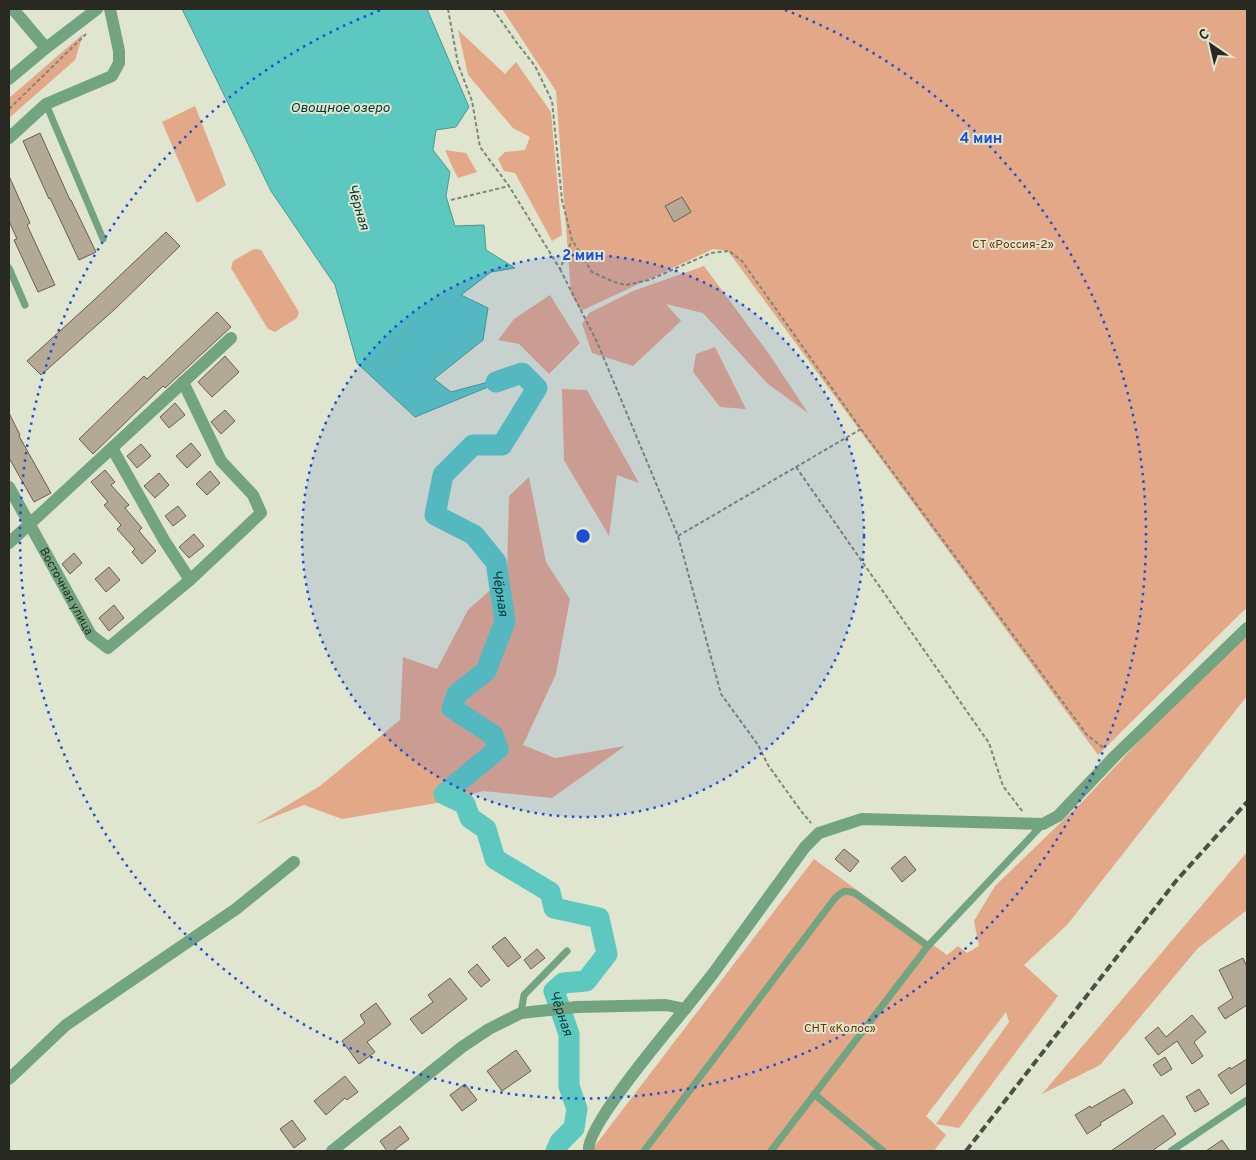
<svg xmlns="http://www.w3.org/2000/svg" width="1256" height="1160" font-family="Overpass,sans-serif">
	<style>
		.green { fill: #e3a888 }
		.water { fill: #5cc8bf; stroke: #4c9990 }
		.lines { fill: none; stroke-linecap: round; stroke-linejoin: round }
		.river { stroke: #5cc8bf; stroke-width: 21 }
		.building { fill: #b4a995; stroke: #6a604d }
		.path { stroke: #828677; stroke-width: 2; stroke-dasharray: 4 2.5; stroke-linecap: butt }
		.lane { stroke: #73a481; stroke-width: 7 }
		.street { stroke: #73a481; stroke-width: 12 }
		.rail { stroke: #4c4f43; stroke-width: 4; stroke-dasharray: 8 4; stroke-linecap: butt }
		.ring { fill: none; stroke: #1d4ed8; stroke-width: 2.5; stroke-dasharray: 2.5 5 }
		.labels { text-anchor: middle; stroke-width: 4; stroke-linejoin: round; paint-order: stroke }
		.park-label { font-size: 12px; fill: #723301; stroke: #dfe5ce }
		.street-label { font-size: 12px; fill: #282a21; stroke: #dfe5ce }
		.water-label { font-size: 14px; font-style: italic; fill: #033935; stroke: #dfe5ce }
		.centre { fill: #1d4ed8; stroke: #dfe5ce; stroke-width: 2.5 }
		.ring-label { font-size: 15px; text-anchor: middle; font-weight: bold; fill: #1d4ed8; stroke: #dfe5ce; stroke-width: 4; stroke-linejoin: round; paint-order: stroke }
	</style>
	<rect width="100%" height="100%" fill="#dfe5ce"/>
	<g class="green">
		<path d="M502,9H1247V608L1242,612L1098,755L728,251L713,249L581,311L571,294L556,91Z"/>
		<path d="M458,30L505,74L516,62L551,112L562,235L552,241L515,173L504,171L498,159L505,152L525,150L530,137L513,128L468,75Z"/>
		<path d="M83,34L75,60L9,118V98Z"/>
		<path d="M195,106L226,185L197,203L162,122Z"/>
		<path d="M445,150L466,153L477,172L458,178L452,166Z"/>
		<path d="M254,249L261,250L299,312L297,318L275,332L268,329L231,268L233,261Z"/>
		<path d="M704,266L769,354L808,413L768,384L703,313L666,304L681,321L633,366L592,353L582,324L589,313L633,291Z"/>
		<path d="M550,295L580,343L549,374L519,344L498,340L514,319Z"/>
		<path d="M715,347L746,409L720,407L693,372L696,354Z"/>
		<path d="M562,389L587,390L639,483L617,475L609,536L564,460Z"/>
		<path d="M529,477L546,562L570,599L556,674L523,745L555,758L625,746L552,798L483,791L437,803L342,819L304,805L256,824L320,786L400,720L403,657L437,669L468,610L507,575L509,496Z"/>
		<path d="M1247,636V696L1067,925L1024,965L1058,996L959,1128L936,1124L1009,1022L1006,1012L926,1116L946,1135L934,1151H591L814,859L947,955L958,946L967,953L979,946L974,921L995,886L1083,801L1183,694Z"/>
		<path d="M1247,852V910L1198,948L1100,1065L1042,1094Z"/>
	</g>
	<path class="water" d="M182,9H427L469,107L456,127L436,130L433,150L450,172L446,196L455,226L484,225L486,250L515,268L491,272L461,295L488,308L483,340L434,379L451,392L522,373L415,417L357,363L335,285L271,191Z"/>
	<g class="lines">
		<path class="river" id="s1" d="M496,382L522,373L537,388L502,445H473L443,475L435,515L474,535L496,562L505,621L486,671L457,694L452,708L493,735L498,749L444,794L465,804L470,818L486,829L495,859L550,892L554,908L599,918L607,954L586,981L563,983L554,991L569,1034V1086L577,1109L574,1128L560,1142L556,1151"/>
	</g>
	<g class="building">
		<path d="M40,133L70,200H71L96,252L79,260L50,198L49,199L23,141Z"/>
		<path d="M9,176L30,223L27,225L55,285L38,292L14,240L17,239L9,221Z"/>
		<path d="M682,197L691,212L674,222L665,206Z"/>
		<path d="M166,232L180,246L115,309L41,375L27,361L94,300Z"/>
		<path d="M217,312L231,327L165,388L163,386L93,454L79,439L144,376L147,379Z"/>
		<path d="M225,356L239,372L212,397L198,382Z"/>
		<path d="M175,403L185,415L169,428L160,417Z"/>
		<path d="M225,410L235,421L221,434L211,422Z"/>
		<path d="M9,413L20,435L19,436L51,493L34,502L9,458Z"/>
		<path d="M191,443L201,455L187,468L176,456Z"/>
		<path d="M141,444L151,456L137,468L127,456Z"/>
		<path d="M105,470L115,482L111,485L129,505L125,508L142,528L139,531L156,551L142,564L132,552L135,549L117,529L121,525L104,505L108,502L91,482Z"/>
		<path d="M210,471L220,483L207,495L196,484Z"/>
		<path d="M159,473L169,485L155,498L144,486Z"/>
		<path d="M178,506L186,516L173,526L165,516Z"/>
		<path d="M194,534L204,546L189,558L179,547Z"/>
		<path d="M74,553L82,563L70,574L62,564Z"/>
		<path d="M109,567L120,580L106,592L95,579Z"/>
		<path d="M114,605L124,618L109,631L99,618Z"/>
		<path d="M844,849L859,861L850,872L835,859Z"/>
		<path d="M905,856L916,870L902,882L891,868Z"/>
		<path d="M505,937L521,957L508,967L492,947Z"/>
		<path d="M537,949L545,958L531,969L524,960Z"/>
		<path d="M1243,958L1247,967V1005L1225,1019L1218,1008L1233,998L1219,970Z"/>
		<path d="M477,964L490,980L481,987L468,972Z"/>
		<path d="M450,978L467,999L422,1034L410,1019L433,1002L428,995Z"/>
		<path d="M376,1003L391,1024L367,1042L375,1052L359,1064L342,1041L365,1023L360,1015Z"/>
		<path d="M1192,1015L1206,1032L1194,1042L1203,1056L1192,1064L1177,1041L1158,1055L1145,1038L1158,1027L1166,1037Z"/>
		<path d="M516,1050L531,1071L502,1091L487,1071Z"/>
		<path d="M1165,1057L1172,1069L1161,1076L1153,1065Z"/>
		<path d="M1247,1059V1083L1231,1094L1218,1075L1230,1067L1231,1069Z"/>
		<path d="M345,1076L358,1092L347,1100L345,1098L326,1115L314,1101Z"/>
		<path d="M465,1084L477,1100L462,1111L450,1095Z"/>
		<path d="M1124,1089L1133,1103L1100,1123L1101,1125L1087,1134L1075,1115L1090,1106L1091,1108Z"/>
		<path d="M1199,1089L1209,1104L1195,1112L1186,1097Z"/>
		<path d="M1163,1115L1176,1134L1152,1151H1111Z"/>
		<path d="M292,1120L306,1139L294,1148L280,1129Z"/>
		<path d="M400,1126L409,1139L393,1151H387L380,1141Z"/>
		<path d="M1222,1140L1230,1151H1206Z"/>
	</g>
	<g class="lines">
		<g class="path">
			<path d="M448,9L458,64L472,101L480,147L509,186L560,269L572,240"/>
			<path d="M493,9L517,43L535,66L552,101L562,200L572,240L592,272L614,282L626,285L649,280L711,253L729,251L742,261L861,429L1087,735L1105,749"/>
			<path d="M9,109L86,34"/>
			<path d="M451,200L509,186"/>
			<path d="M560,269L597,342L678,536L721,694L758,745L768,765L801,811L811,823"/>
			<path d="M796,467L989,743L1003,786L1023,812"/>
			<path d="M678,536L861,429"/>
		</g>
		<g class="lane">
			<path d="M46,104L103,239"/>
			<path d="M9,268L25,305"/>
			<path d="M521,1013L524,995L567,951"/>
			<path d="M814,1094L883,1151"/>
			<path d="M644,1151L835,898C843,891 845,889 856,894L928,946"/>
			<path d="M771,1151L928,946L1042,825"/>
			<path d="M1171,1151L1247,1100"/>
		</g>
		<g class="street">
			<path d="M13,9L46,48"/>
			<path d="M9,79L46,48L97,9"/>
			<path d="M9,138L46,104L112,76L119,63V51L110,9"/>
			<path d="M183,382L221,461L253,495L261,513L190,580"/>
			<path id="s2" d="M9,487L91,635L108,648L190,580L164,540L112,448"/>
			<path d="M9,543L231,338"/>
			<path d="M9,1079L66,1025L236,909L294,862"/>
			<path d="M332,1151L462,1047L489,1029L521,1013L577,1007L666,1005L685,1009L712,975L805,847L819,833L862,819L1043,824L1058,816L1115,756L1247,628"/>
			<path d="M589,1151C584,1129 668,1030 685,1009"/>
		</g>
		<path class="rail" d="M966,1151L1176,881L1247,802"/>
	</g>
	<circle cx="583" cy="536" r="281" fill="#1d4ed8" fill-opacity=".12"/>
	<g class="ring">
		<circle cx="583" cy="536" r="281"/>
		<path d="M785 10A563 563 0 1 1 381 10"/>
	</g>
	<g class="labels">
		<g class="park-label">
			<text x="1013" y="248">СТ «Россия-2»</text>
			<text x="840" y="1032">СНТ «Колос»</text>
		</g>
		<g class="street-label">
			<text dy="4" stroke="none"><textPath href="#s2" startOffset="119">Восточная улица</textPath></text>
		</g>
		<g class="water-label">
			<text x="340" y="112">Овощное озеро</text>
			<text transform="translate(359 207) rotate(73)" y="5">Чёрная</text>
			<text dy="5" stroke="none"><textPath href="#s1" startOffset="338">Чёрная</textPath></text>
			<text dy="5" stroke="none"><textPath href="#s1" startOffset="951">Чёрная</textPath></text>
		</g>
	</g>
	<circle cx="583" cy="536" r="8" class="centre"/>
	<g class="ring-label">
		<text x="981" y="143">4 мин</text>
		<text x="583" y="260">2 мин</text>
	</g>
	<rect width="1256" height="1160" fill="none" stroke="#282a21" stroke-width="20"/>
	<g transform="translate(1211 45) rotate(326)" stroke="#dfe5ce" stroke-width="4" paint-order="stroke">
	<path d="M0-4L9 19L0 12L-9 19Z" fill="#282a21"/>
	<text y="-8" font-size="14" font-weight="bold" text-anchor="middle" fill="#282a21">С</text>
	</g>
</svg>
